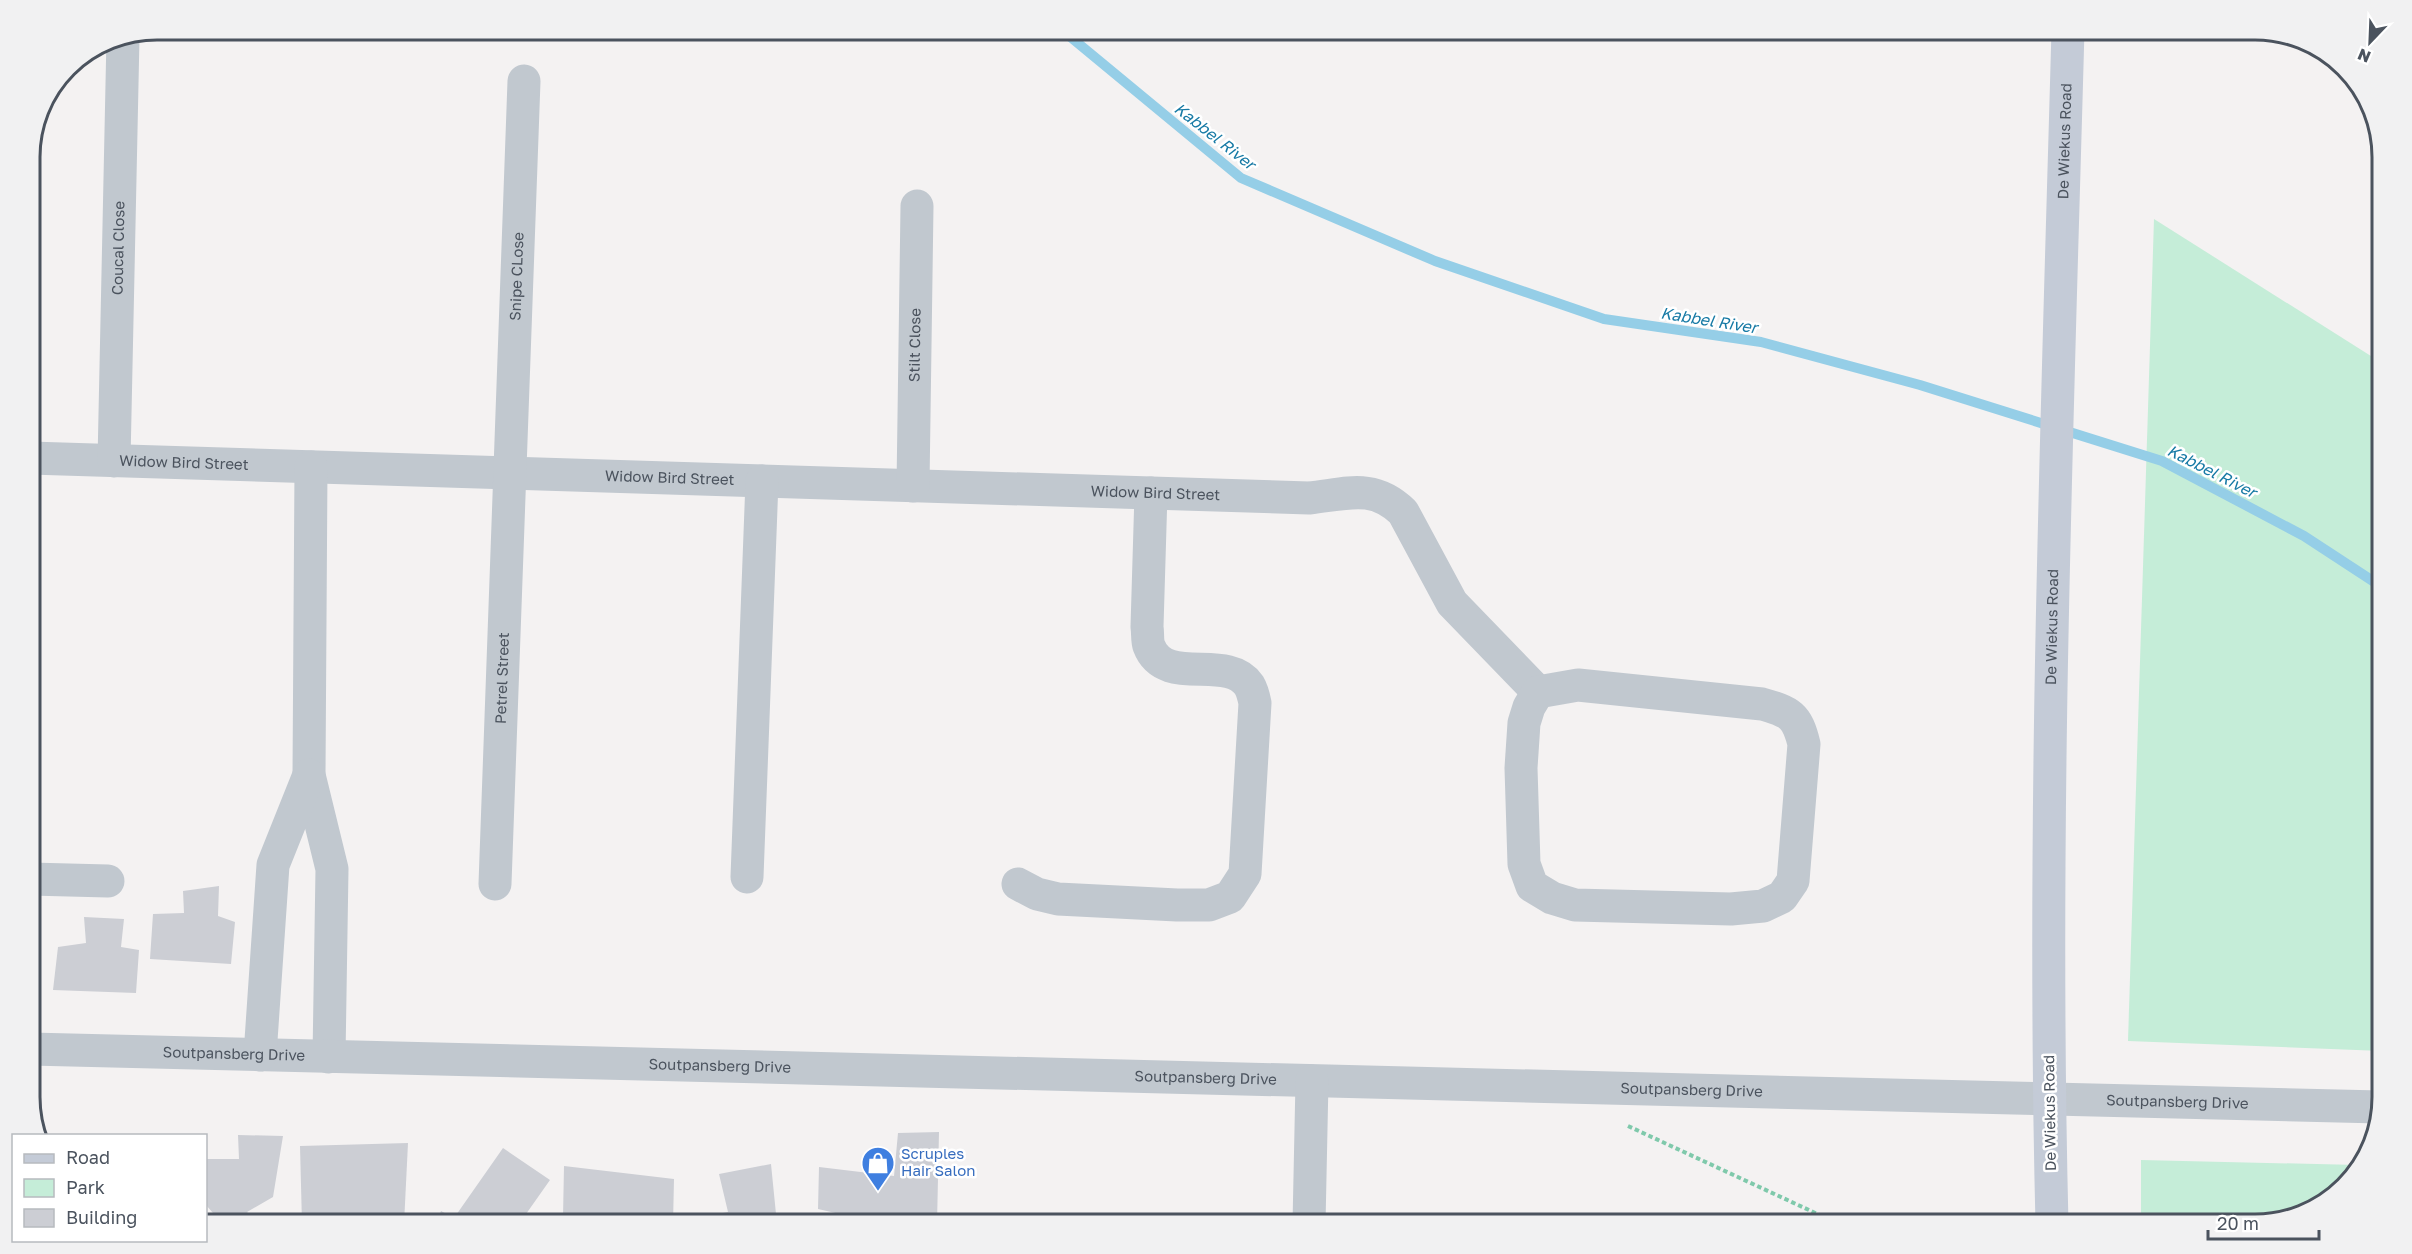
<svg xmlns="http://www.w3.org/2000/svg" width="2412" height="1254" font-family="'Golos Text',sans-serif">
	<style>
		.green { fill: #c5edd8 }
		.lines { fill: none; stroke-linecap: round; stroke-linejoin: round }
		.stream { stroke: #95cee7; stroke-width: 10 }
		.building { fill: #ccced4 }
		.path { stroke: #7fc9ab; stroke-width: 4; stroke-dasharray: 4.5 3; stroke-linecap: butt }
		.street { stroke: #c1c8cf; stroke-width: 33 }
		.secondary { stroke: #c4cbd7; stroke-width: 33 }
		.labels { text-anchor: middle; stroke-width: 5; stroke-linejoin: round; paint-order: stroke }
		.street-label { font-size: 15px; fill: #4b535e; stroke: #fff }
		.shop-label { font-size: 15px; fill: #366cbe; stroke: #fff; text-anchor: start }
		.water-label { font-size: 16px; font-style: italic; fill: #177aa5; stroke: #fff }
		.rim { fill: none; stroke: #4b535e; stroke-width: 3 }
	</style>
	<rect width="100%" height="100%" fill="#f4f2f2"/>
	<g class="green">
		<path d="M2154,219L2382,363V1051L2128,1041Z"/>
		<path d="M2141,1160L2358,1165L2325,1203L2255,1224H2141Z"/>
	</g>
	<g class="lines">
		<path class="stream" d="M1062,30L1241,178L1435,261L1604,319L1761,342L1920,385L2162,461L2304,536L2382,587"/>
	</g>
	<g class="building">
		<path d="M219,886L218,916L235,922L231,964L150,959L153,914L184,913L183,891Z"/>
		<path d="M84,917L124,919L121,947L139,950L136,993L53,990L58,947L86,943Z"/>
		<path d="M939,1132L937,1224H849L853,1217L818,1209L819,1167L894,1176L898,1133Z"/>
		<path d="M238,1135L283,1136L273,1197L247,1212L259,1224H206L213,1213L206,1205V1159H239Z"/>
		<path d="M408,1143L404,1224H302L300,1146Z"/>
		<path d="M503,1148L550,1180L519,1224H436L441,1211L454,1218Z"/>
		<path d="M771,1164L777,1224H694L692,1219L728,1212L719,1174Z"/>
		<path d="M564,1166L674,1179L673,1224H589L591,1221L563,1217Z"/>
	</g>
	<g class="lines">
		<path class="path" d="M1628,1126L1839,1224"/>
		<g class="street">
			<path id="s1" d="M30,458L1309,498C1347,494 1373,483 1403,512L1452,603L1538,692"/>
			<path id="s2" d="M114,461L123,37"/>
			<path d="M311,467L309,775L332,869L329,1057"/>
			<path id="s3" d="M913,486L917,206"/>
			<path d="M1578,685L1762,704C1790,712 1797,715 1804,744L1793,881L1782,897L1763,906L1731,909L1575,905L1552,898L1532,886L1524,864L1521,768L1524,723L1529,707L1538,692Z"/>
			<path d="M747,877L762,481"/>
			<path d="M30,879L108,881"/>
			<path id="s4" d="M495,884L524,81"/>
			<path d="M1018,884L1037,894L1058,899L1177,905H1209L1230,897L1245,874L1255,703C1254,698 1252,690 1249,685C1227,653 1165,688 1149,646C1147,641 1148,633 1147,627L1151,493"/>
			<path id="s5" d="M30,1049L2380,1107"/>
			<path d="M260,1055L273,865L309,775"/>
			<path d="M1309,1224L1312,1081"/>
		</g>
		<path class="secondary" id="s6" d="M2052,1224C2042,826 2057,428 2068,30"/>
	</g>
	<defs>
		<g id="shop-pin" transform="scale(1.725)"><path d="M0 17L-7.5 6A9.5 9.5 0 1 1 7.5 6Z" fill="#3f7fe0" stroke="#fff"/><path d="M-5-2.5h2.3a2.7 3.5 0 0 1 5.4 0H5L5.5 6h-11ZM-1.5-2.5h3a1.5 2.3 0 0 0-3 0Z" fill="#fff"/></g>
	</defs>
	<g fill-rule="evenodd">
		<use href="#shop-pin" x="878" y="1163"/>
	</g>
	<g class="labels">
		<g class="street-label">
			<text dy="5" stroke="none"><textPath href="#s6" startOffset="1083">De Wiekus Road</textPath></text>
			<text dy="5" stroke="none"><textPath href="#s2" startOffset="213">Coucal Close</textPath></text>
			<text dy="5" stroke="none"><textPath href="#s4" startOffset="608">Snipe CLose</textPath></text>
			<text dy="5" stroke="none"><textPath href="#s3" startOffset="141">Stilt Close</textPath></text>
			<text dy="5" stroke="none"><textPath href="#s1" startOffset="154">Widow Bird Street</textPath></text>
			<text dy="5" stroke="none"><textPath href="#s1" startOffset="640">Widow Bird Street</textPath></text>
			<text dy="5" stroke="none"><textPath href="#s1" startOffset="1126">Widow Bird Street</textPath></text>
			<text dy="5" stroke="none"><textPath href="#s6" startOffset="597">De Wiekus Road</textPath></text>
			<text dy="5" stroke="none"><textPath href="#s4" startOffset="206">Petrel Street</textPath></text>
			<text dy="5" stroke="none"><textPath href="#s5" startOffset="204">Soutpansberg Drive</textPath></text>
			<text dy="5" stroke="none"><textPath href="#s5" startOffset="690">Soutpansberg Drive</textPath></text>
			<text dy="5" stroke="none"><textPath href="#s5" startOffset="1176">Soutpansberg Drive</textPath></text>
			<text dy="5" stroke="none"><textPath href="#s5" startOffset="1662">Soutpansberg Drive</textPath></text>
			<text dy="5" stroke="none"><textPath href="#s5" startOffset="2148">Soutpansberg Drive</textPath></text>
			<text transform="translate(2050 1113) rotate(-91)" y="5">De Wiekus Road</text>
		</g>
		<g class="shop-label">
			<text x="901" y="1159">Scruples<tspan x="901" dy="17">Hair Salon</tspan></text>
		</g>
		<g class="water-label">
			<text transform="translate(1215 136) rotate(38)" y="6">Kabbel River</text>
			<text transform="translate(1709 320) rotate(9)" y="6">Kabbel River</text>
			<text transform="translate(2212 471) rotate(27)" y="6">Kabbel River</text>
		</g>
	</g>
	<path d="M0 0H2412V1254H0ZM157 40H2255A117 117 0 0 1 2372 157V1097A117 117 0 0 1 2255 1214H157A117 117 0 0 1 40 1097V157A117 117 0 0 1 157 40Z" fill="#f1f1f2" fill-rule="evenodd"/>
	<path class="rim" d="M157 40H2255A117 117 0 0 1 2372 157V1097A117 117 0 0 1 2255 1214H157A117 117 0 0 1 40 1097V157A117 117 0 0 1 157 40Z"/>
	<rect x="12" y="1134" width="195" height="108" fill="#ffffff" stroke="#b7babf" stroke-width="1.5"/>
	<rect x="24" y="1154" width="30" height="9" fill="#c4cbd7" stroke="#b7babf" stroke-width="1.5"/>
	<text x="66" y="1164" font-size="18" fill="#4b535e">Road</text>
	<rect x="24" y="1179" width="30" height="18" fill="#c5edd8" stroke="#b7babf" stroke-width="1.5"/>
	<text x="66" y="1194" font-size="18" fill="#4b535e">Park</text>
	<rect x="24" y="1209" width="30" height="18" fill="#ccced4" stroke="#b7babf" stroke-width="1.5"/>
	<text x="66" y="1224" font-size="18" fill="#4b535e">Building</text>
	<g transform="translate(2370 42) rotate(203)" stroke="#ffffff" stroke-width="4.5" paint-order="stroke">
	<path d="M0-4.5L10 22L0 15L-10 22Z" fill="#4b535e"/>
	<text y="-9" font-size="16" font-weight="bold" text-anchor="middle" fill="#4b535e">N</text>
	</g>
	<path d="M2208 1230v9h111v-9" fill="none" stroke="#4b535e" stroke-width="3"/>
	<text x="2217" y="1230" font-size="18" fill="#4b535e" stroke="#ffffff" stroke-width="4.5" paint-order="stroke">20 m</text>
</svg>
